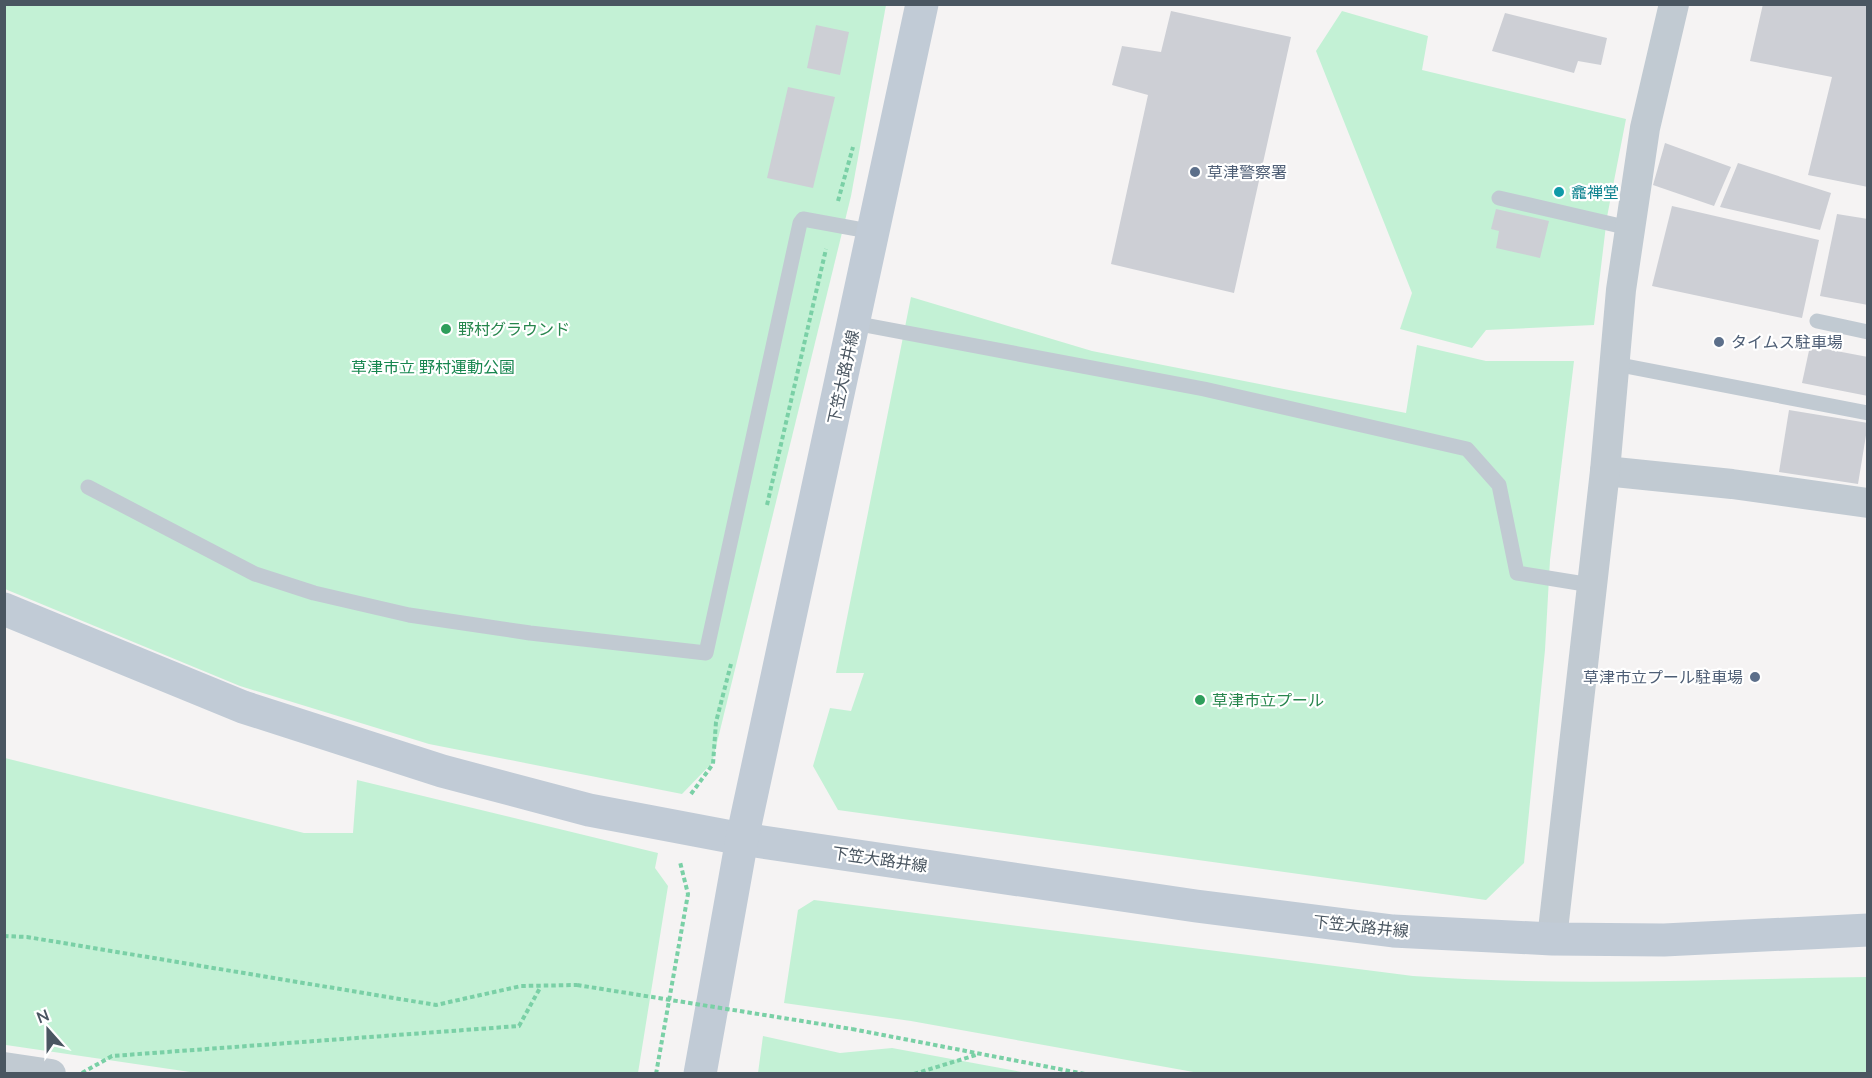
<svg xmlns="http://www.w3.org/2000/svg" width="1872" height="1078" font-family="'Nunito Sans','Noto Sans JP',sans-serif">
	<style>
		.green { fill: #c3f1d5 }
		.building { fill: #cdcfd5 }
		.lines { fill: none; stroke-linecap: round; stroke-linejoin: round }
		.path { stroke: #7ad0a6; stroke-width: 4; stroke-dasharray: 4.5 3; stroke-linecap: butt }
		.lane { stroke: #c1cad2; stroke-width: 15 }
		.street { stroke: #c1cad2; stroke-width: 30 }
		.secondary { stroke: #c1cbd6; stroke-width: 33 }
		.path-bridge { stroke: #7ad0a6; stroke-width: 4; stroke-dasharray: 4.5 3; stroke-linecap: butt }
		.service-dot { fill: #5c6f8a; stroke: #fff; stroke-width: 2 }
		.culture-dot { fill: #0f9aa8; stroke: #fff; stroke-width: 2 }
		.leisure-dot { fill: #2e9e5b; stroke: #fff; stroke-width: 2 }
		.labels { text-anchor: middle; stroke-width: 4.5; stroke-linejoin: round; paint-order: stroke }
		.service-label { font-size: 16px; fill: #4e5e75; stroke: #fff; text-anchor: start }
		.culture-label { font-size: 16px; fill: #0d838f; stroke: #fff; text-anchor: start }
		.leisure-label { font-size: 16px; fill: #27864d; stroke: #fff; text-anchor: start }
		.park-label { font-size: 16px; fill: #17864f; stroke: #fff }
		.street-label { font-size: 16px; fill: #4a5661; stroke: #fff }
	</style>
	<rect width="100%" height="100%" fill="#f5f3f3"/>
	<g class="green">
		<path d="M5,5H886L851,196L712,763L682,794L429,744L240,686L5,589Z"/>
		<path d="M1342,11L1428,36L1422,70L1626,119L1607,217L1594,325L1486,330L1472,348L1400,329L1412,293L1316,51Z"/>
		<path d="M911,297L1092,351L1406,413L1417,345L1486,361H1574L1550,560L1545,650L1524,863L1486,900L838,810L813,766L830,708L851,711L864,673H836Z"/>
		<path d="M5,758L304,833H353L357,780L658,853L655,868L668,886L638,1073H197L6,1045Z"/>
		<path d="M814,900L1413,976C1565,987 1715,979 1867,977V1073H1199L911,1021L784,1003L798,910Z"/>
		<path d="M763,1036L840,1053L892,1048L1027,1073H758Z"/>
	</g>
	<g class="building">
		<path d="M1763,4H1868V187L1808,175L1832,77L1750,61Z"/>
		<path d="M1171,11L1291,37L1234,293L1111,264L1148,95L1112,85L1122,46L1161,52Z"/>
		<path d="M1505,13L1607,38L1601,65L1578,61L1574,73L1492,51Z"/>
		<path d="M816,25L849,32L840,75L807,68Z"/>
		<path d="M788,87L835,97L813,188L767,178Z"/>
		<path d="M1665,143L1731,167L1714,206L1653,185Z"/>
		<path d="M1738,163L1831,193L1820,230L1720,207Z"/>
		<path d="M1672,206L1819,240L1802,318L1652,286Z"/>
		<path d="M1496,209L1549,221L1540,258L1496,248L1499,231L1491,229Z"/>
		<path d="M1837,214L1868,219V305L1820,296Z"/>
		<path d="M1810,346L1868,357V396L1802,383Z"/>
		<path d="M1789,410L1868,423L1858,484L1779,472Z"/>
	</g>
	<g class="lines">
		<g class="path">
			<path d="M838,201L853,147"/>
			<path d="M767,505L826,249"/>
			<path d="M691,794L713,764L716,722L731,664"/>
			<path d="M4,936L27,937L436,1005L521,986L577,985"/>
			<path d="M852,1029L1085,1074"/>
			<path d="M82,1073L112,1056L519,1026L540,988"/>
			<path d="M656,1074L688,894L680,862"/>
			<path d="M914,1074L976,1055"/>
		</g>
		<g class="lane">
			<path d="M1499,198L1629,228"/>
			<path d="M1817,321L1868,332"/>
			<path d="M854,323L1204,389L1467,449L1499,485L1517,573L1591,585"/>
			<path d="M1615,364L1868,413"/>
			<path d="M88,487L255,574L314,593L409,615L530,633L706,653L800,223L803,219L874,232"/>
		</g>
		<g class="street">
			<path d="M1605,471L1732,484L1868,503"/>
			<path d="M1552,939L1605,471L1621,290L1645,128L1674,4"/>
			<path d="M4,1067L51,1074"/>
		</g>
		<g class="secondary">
			<path d="M4,609L243,707L442,771L589,810L742,839L1196,906L1393,931L1552,939L1664,940L1868,930"/>
			<path d="M700,1074L742,839L922,4"/>
		</g>
		<path class="path-bridge" d="M577,985L852,1029"/>
	</g>
	<g class="service-dot">
		<circle cx="1195" cy="172" r="6"/>
		<circle cx="1719" cy="342" r="6"/>
		<circle cx="1755" cy="677" r="6"/>
	</g>
	<circle class="culture-dot" cx="1559" cy="192" r="6"/>
	<g class="leisure-dot">
		<circle cx="446" cy="329" r="6"/>
		<circle cx="1200" cy="700" r="6"/>
	</g>
	<g class="labels">
		<g class="service-label">
			<text x="1207" y="178">草津警察署</text>
			<text x="1731" y="348">タイムス駐車場</text>
			<text x="1743" y="683" text-anchor="end">草津市立プール駐車場</text>
		</g>
		<g class="culture-label">
			<text x="1571" y="198">龕禅堂</text>
		</g>
		<g class="leisure-label">
			<text x="458" y="335">野村グラウンド</text>
			<text x="1212" y="706">草津市立プール</text>
		</g>
		<g class="park-label">
			<text x="433" y="373">草津市立 野村運動公園</text>
		</g>
		<g class="street-label">
			<text transform="translate(843 377) rotate(-78)" y="6">下笠大路井線</text>
			<text transform="translate(880 859) rotate(8)" y="6">下笠大路井線</text>
			<text transform="translate(1361 926) rotate(6)" y="6">下笠大路井線</text>
		</g>
	</g>
	<rect width="1872" height="1078" fill="none" stroke="#4a5661" stroke-width="12"/>
	<g transform="translate(48 1030) rotate(339)" stroke="#ffffff" stroke-width="4.5" paint-order="stroke">
	<path d="M0-4.5L10 22L0 15L-10 22Z" fill="#4a5661"/>
	<text y="-9" font-size="16" font-weight="bold" text-anchor="middle" fill="#4a5661">N</text>
	</g>
</svg>
